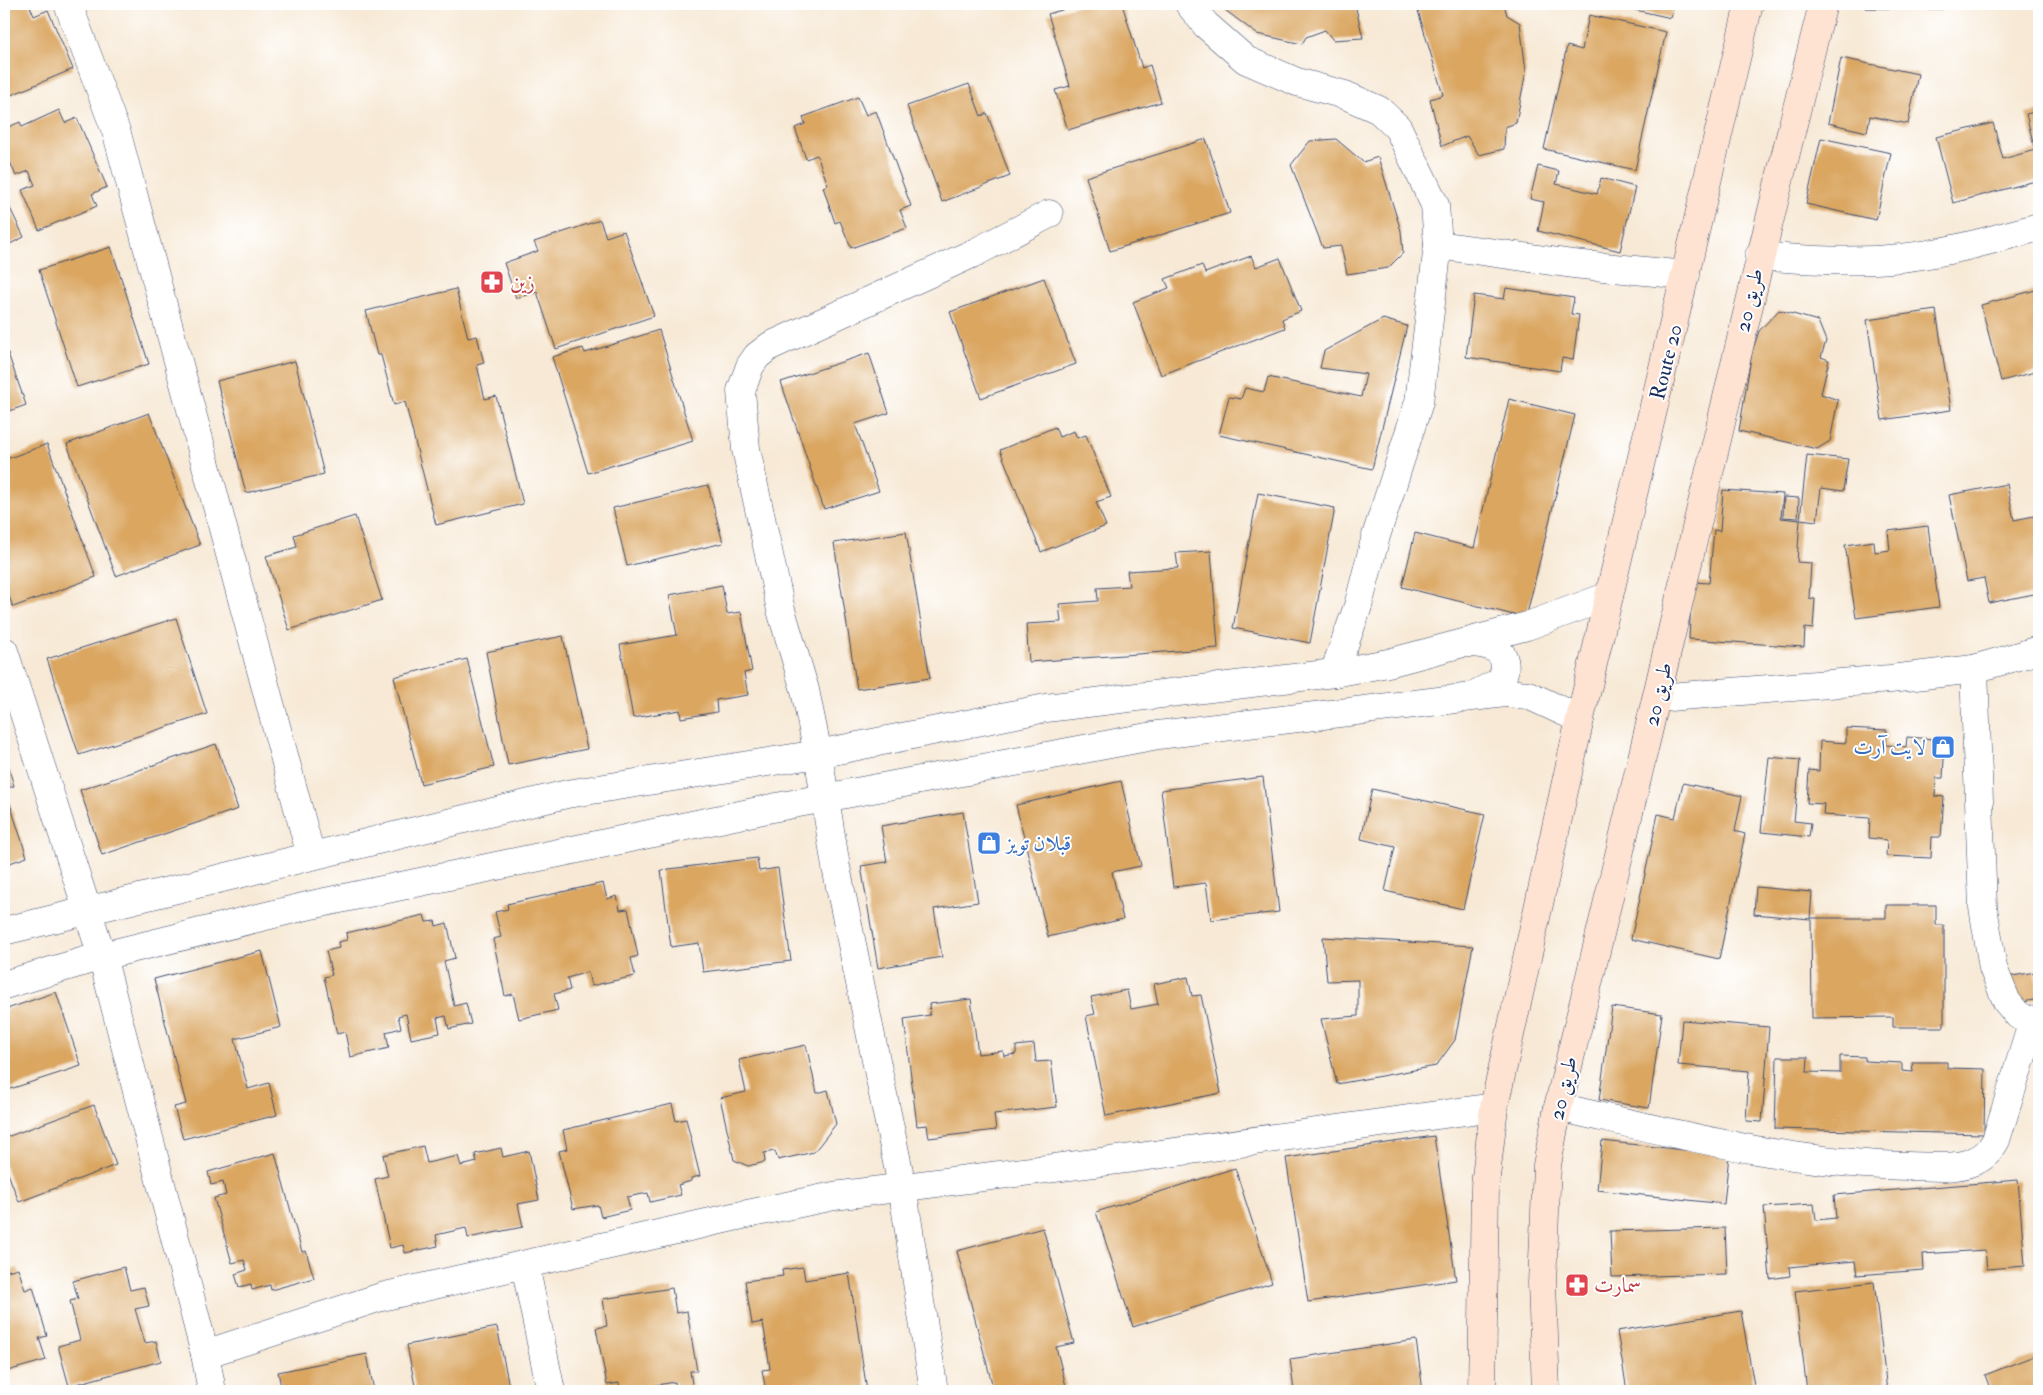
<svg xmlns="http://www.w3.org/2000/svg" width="2043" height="1395" font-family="'IM FELL Double Pica',Amiri,serif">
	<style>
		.building { fill: #daa660 }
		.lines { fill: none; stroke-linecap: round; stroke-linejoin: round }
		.street-casing { stroke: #3c4b70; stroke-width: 29 }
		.secondary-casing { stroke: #3c4b70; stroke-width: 29 }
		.street { stroke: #fff; stroke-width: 28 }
		.secondary { stroke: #fee3d2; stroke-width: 28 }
		.labels { text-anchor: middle; stroke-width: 4; stroke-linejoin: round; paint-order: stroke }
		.health-label { font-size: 21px; fill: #be3a42; stroke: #fff; text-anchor: start }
		.street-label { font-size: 21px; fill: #1b2f5e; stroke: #fff }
		.shop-label { font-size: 21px; fill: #366cbe; stroke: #fff; text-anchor: end }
	</style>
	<rect width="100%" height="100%" fill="#fff"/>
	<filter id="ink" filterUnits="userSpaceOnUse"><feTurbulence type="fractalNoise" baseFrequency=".02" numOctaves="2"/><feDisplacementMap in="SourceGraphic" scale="10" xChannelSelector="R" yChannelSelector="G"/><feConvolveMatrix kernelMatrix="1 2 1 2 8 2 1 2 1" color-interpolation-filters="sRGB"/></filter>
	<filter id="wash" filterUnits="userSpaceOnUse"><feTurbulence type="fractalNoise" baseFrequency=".0096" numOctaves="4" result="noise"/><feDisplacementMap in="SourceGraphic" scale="20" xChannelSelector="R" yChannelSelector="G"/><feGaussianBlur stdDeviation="1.12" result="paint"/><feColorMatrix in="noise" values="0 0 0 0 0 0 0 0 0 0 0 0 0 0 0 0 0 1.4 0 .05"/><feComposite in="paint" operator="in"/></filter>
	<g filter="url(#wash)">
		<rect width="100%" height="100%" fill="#f7e9d5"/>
		<g id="blocks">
			<g class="building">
				<path d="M4,4H29L34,16L48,10L73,69L4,98Z"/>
				<path d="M1082,4H1122L1142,68L1150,65L1161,102L1068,130L1055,90L1070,86L1048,14Z"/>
				<path d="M1217,4H1355L1363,38L1333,40L1325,30L1306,37L1302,44L1257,34Z"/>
				<path d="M1416,4H1504L1507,15L1520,23L1526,71L1516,123L1505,127L1504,149L1479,155L1467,136L1442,146L1430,99L1443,95Z"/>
				<path d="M1609,4H1674L1671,18Z"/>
				<path d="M1864,4H1943V9L1865,8Z"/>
				<path d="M1589,15L1666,32L1635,170L1544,149L1567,46L1582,50Z"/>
				<path d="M1841,58L1918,74L1908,124L1870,116L1867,132L1828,123Z"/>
				<path d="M969,84L981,116L987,113L1010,176L942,202L907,106Z"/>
				<path d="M858,97L866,115L876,111L911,206L900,210L907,228L851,248L840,221L835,223L823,187L828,185L817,155L806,159L795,128L805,124L803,117Z"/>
				<path d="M59,110L65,123L77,118L107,187L92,194L97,206L39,230L22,190L35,185L29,171L16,176L4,148V129L20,122L22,127Z"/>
				<path d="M2039,111V180L1953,203L1936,137L1993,123L2003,159L2035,150L2026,114Z"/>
				<path d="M1821,138L1891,153L1876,220L1806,204Z"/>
				<path d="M1206,139L1230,213L1110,251L1086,177Z"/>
				<path d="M1336,139L1363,162L1378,157L1401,231L1403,253L1388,268L1347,274L1341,246L1323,248L1291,165L1310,141Z"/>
				<path d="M1538,166L1559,171L1556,184L1597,194L1601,178L1635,187L1620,251L1538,231L1544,202L1530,199Z"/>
				<path d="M7,202L24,237L4,247V204Z"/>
				<path d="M600,220L606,237L624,231L654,316L556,349L537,292L516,298L504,263L538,251L534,242Z"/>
				<path d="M111,247L149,364L77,387L39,270Z"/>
				<path d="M1251,256L1256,267L1280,258L1301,311L1282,319L1285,328L1161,375L1133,302L1169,288L1165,279L1202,265L1205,273Z"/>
				<path d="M1044,278L1076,364L981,398L950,312Z"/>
				<path d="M1506,288L1574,298L1571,314L1579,315L1573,360L1562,358L1560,371L1466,357L1474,295L1504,299Z"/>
				<path d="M456,289L468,338L477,336L484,363L477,365L485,399L496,396L523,504L436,525L405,402L394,405L381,355H377L366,311Z"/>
				<path d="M2039,289V371L2001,381L1981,305Z"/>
				<path d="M1779,310L1818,321L1826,341L1821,357L1829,360L1821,394L1838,400L1830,441L1817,449L1739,431L1752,352L1759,331Z"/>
				<path d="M1936,310L1951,410L1882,420L1867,320Z"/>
				<path d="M1383,319L1407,326L1372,469L1219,435L1229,397L1241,399L1245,388L1264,392L1268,377L1361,397L1366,374L1320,368L1324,351Z"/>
				<path d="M659,330L693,441L588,473L552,357L583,348L585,353Z"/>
				<path d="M4,342L26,405L4,413Z"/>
				<path d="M869,353L889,413L855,424L879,491L824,509L781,382Z"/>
				<path d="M295,361L324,474L246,493L217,381Z"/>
				<path d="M1509,399L1575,415L1526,618L1402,587L1415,533L1474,548Z"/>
				<path d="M149,413L200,545L116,576L67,444Z"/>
				<path d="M1055,427L1059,437L1074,431L1077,438L1086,435L1111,497L1096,502L1106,526L1041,552L1000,450Z"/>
				<path d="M47,444L96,577L13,607L4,583V460Z"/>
				<path d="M1807,455L1848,459L1843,491L1821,488L1817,521L1800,519Z"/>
				<path d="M2007,484L2014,520L2039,515V593L1989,603L1984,578L1967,581L1949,495Z"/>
				<path d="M708,485L723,543L627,566L613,508Z"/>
				<path d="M1723,490L1783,494L1781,518L1800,520L1797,562L1811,563L1809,598L1815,599L1813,629L1805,628L1804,647L1689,639L1692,582L1709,583L1714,530L1720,531Z"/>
				<path d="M1258,493L1335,508L1310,643L1233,628Z"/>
				<path d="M1784,497L1799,498L1798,518L1783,517Z"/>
				<path d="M355,516L382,600L289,630L266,556L297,547L294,535Z"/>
				<path d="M1928,526L1939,607L1856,618L1845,545L1874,541L1875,552L1890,550L1888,531Z"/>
				<path d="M906,532L930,678L857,689L834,543Z"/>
				<path d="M1211,551L1218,648L1029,662L1026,624L1061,622L1059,604L1098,601L1097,588L1129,586L1127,571L1178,568L1176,553Z"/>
				<path d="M722,585L727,614L741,612L752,671L744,673L748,695L716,700L717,712L681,718L680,710L633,718L620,645L677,635L669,595Z"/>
				<path d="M176,618L207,714L79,755L47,659Z"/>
				<path d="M563,636L587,749L508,765L486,652Z"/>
				<path d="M467,659L494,767L421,784L394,677Z"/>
				<path d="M1846,728L1887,730L1886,745L1906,747L1907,737L1945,740L1943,778H1936L1935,796L1944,797L1941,837H1932L1931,858L1886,856L1887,840L1869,838L1870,818L1823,815L1824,804L1807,803L1809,770L1819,771L1820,741L1846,743Z"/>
				<path d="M216,744L238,809L102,855L80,790Z"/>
				<path d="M4,752L14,786L4,789Z"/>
				<path d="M1769,757L1800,760L1794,821L1811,823L1809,837L1761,832Z"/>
				<path d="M1263,777L1279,912L1211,920L1206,883L1173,887L1161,790Z"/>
				<path d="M1121,781L1141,866L1112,872L1123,919L1048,937L1016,805Z"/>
				<path d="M1683,783L1742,796L1735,831L1745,834L1719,959L1631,939L1658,814L1675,818Z"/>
				<path d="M1372,789L1485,814L1463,909L1385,891L1395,847L1361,839Z"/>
				<path d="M7,795L27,857L4,865V796Z"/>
				<path d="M963,812L978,902L934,909L942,957L878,968L861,866L887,862L881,826Z"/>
				<path d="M757,858L759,871L778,868L791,961L703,972L699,943L671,947L661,870Z"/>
				<path d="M603,883L607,899L617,896L620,910L628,909L638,956L631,958L635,976L591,986L588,972L567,978L570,990L554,994L558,1010L519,1019L513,994L505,996L493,939L501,937L495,912L508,909L507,904Z"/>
				<path d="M1756,887L1812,892L1810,919L1754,914Z"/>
				<path d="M1886,905H1936V925H1944V1027H1893V1017L1812,1018L1811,918H1886Z"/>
				<path d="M424,915L426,922L435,921L436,926L447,923L455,958L444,961L454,1006L466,1003L471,1024L449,1029L446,1016L437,1018L440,1033L411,1039L406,1014L398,1016L401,1028L386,1032L389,1048L350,1057L345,1032L337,1034L324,977L332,975L326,951L339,948L338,942L347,940L346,933Z"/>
				<path d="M1323,937L1473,946L1455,1040L1436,1066L1337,1084L1321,1019L1358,1016V980L1327,981Z"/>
				<path d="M262,951L281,1027L235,1039L248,1089L269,1083L277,1115L183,1139L174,1107L186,1104L154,979Z"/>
				<path d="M2035,972L2039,999L2012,1004L2007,977Z"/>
				<path d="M1188,977L1192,996L1201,995L1221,1093L1106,1116L1086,1016L1095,1014L1091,997L1127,990L1131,1009L1158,1004L1154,984Z"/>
				<path d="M56,992L81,1066L4,1091V1010Z"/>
				<path d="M971,999L978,1054L1003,1051L1004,1056L1016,1054V1046L1034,1044L1036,1062L1051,1061L1057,1107L994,1114L996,1130L929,1138L927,1125L917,1126L904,1019L930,1015L929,1004Z"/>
				<path d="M1612,1007L1662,1014L1649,1108L1599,1100Z"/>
				<path d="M1682,1020L1769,1027L1762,1122L1746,1121L1749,1071L1678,1065Z"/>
				<path d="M806,1045L817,1093L828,1090L836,1124L814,1152L778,1160L775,1151L764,1153L765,1162L748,1166L734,1160L720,1098L746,1092L739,1060Z"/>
				<path d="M1840,1056L1865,1057V1061L1902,1063V1071L1913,1072L1912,1062H1947V1068L1985,1069L1984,1134L1775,1129L1777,1057H1808L1807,1072L1840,1073Z"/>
				<path d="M672,1104L676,1121L686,1119L700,1176L691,1178V1181L678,1185L681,1195L650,1202L648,1193L627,1197L630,1210L601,1217L598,1205L573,1209L559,1151L567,1149L563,1130Z"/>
				<path d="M94,1105L116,1165L19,1202L4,1163V1138Z"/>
				<path d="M1434,1136L1456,1280L1308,1302L1286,1158Z"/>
				<path d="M1602,1141L1729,1155L1724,1204L1597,1190Z"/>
				<path d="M423,1146L427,1163L458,1156L461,1166L477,1162L475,1154L501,1148L503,1157L529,1151L539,1200L518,1204L523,1227L468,1238L466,1228L436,1235L438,1246L405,1253L403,1245L390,1248L375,1179L388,1176L383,1155Z"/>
				<path d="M275,1153L302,1252L306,1251L314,1278L271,1290L270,1285L252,1290L251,1284L239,1287L235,1274L247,1270L244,1260L232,1263L214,1198L226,1195L223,1182L211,1185L208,1172Z"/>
				<path d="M1235,1168L1272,1283L1133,1327L1096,1212Z"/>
				<path d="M2018,1180L2025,1266L1987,1269L1985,1250L1923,1254L1924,1270L1857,1275L1855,1261L1789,1267L1790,1276L1770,1279L1764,1207L1814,1204L1816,1220L1836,1218L1834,1195Z"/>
				<path d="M1043,1228L1074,1343L1056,1347L1066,1386L1046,1391H994L957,1251Z"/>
				<path d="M1725,1228L1727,1274L1612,1277L1610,1231Z"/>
				<path d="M124,1267L130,1290L144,1287L149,1306L135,1309L145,1343L156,1341L161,1361L69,1386L58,1346L80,1340L70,1301L78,1299L73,1281Z"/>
				<path d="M803,1267L805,1280L849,1273L867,1391H766L762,1370L770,1369L763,1322L752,1324L745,1281L783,1276L782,1270Z"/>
				<path d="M18,1268L25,1290L33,1287L47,1336L39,1338L46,1360L4,1372V1272Z"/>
				<path d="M1874,1282L1887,1391H1807L1795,1291Z"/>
				<path d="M672,1288L676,1313L687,1311L697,1371H690L693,1390L677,1391L675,1382L639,1388L640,1391H620L619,1383L607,1385L596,1328L607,1326L603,1299Z"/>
				<path d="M1741,1311L1755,1391H1627L1617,1331Z"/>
				<path d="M497,1327L510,1391H416L407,1345Z"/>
				<path d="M1416,1340L1423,1391H1294L1290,1359Z"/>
				<path d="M367,1354L374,1391H282L278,1372Z"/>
				<path d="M2039,1354V1391H1991L1985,1375Z"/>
			</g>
		</g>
	</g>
	<g filter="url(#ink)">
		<use href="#blocks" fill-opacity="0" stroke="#3c4b70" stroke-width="1"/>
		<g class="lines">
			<g class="street-casing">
				<g id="street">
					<path d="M68,4L117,134L311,856"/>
					<path d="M1189,4L1206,25L1246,60L1297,82L1345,95L1379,110L1398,128L1435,205L1438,245L1419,402L1376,536L1358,606L1334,673"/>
					<path d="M1438,245L1573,264L1686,275"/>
					<path d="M1759,256C1806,260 1854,263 1901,258C1948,253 1994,239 2039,227"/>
					<path d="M1467,643C1491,643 1514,651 1501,681L1476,694"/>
					<path d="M4,651L102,956L205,1354L212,1391"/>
					<path d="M1974,669L1983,907L1993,968L2007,1002L2018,1015L2039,1026"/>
					<path d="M1657,698L1890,679L1974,669L2039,650"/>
					<path d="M4,931L567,794L818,754L1046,708L1334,673L1388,663L1527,626L1609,596"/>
					<path d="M4,985L102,956L311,905L777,807L1158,735L1505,693L1528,695L1580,719"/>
					<path d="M1558,1107C1673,1133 1789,1164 1908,1166C1929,1166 1952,1170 1972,1162C1984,1158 1990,1151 1996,1140L2032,1024"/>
					<path d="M525,1265L551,1391"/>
					<path d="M205,1354L381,1297L733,1217L834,1196L1133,1158L1494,1107"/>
					<path d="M934,1391L902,1186L836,867L818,754L805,690L781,610L746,449L741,391L750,366L757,356L770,346L976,252L1049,214"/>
				</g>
			</g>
			<g class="secondary-casing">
				<g id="secondary">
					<path d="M1482,1391L1485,1186L1494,1107L1580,719L1749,4"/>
					<path d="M1546,1391L1542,1283L1547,1165L1558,1107C1649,740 1730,370 1823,4"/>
				</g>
			</g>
			<use href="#street" class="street"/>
			<use href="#secondary" class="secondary"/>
		</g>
	</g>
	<defs>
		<g id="pharmacy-square" transform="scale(1.25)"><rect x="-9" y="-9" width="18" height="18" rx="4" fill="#e0444e" stroke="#fff"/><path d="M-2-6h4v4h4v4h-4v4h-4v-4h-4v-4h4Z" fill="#fff"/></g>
		<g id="shop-square" transform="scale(1.25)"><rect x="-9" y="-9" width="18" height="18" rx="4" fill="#3f7fe0" stroke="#fff"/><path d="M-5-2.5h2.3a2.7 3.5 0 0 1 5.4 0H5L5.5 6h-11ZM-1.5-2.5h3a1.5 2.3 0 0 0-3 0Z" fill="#fff"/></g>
	</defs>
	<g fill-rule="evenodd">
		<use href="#pharmacy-square" x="492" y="282"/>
		<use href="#shop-square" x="1943" y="747"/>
		<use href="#shop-square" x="989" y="843"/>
		<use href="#pharmacy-square" x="1577" y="1285"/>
	</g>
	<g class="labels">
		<g class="health-label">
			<text x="510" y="289">زين</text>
			<text x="1594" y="1292">سمارت</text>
		</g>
		<g class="street-label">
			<text transform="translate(1749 300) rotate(-77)" y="7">طريق 20</text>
			<text transform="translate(1666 362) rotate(-76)" y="7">Route 20</text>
			<text transform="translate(1658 694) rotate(-77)" y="7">طريق 20</text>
			<text transform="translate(1563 1088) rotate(-77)" y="7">طريق 20</text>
		</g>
		<g class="shop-label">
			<text x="1926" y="754">لايت آرت</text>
			<text x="1006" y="850" text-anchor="start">قبلان تويز</text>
		</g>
	</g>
	<rect width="2043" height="1395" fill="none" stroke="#fff" stroke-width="20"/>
</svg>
